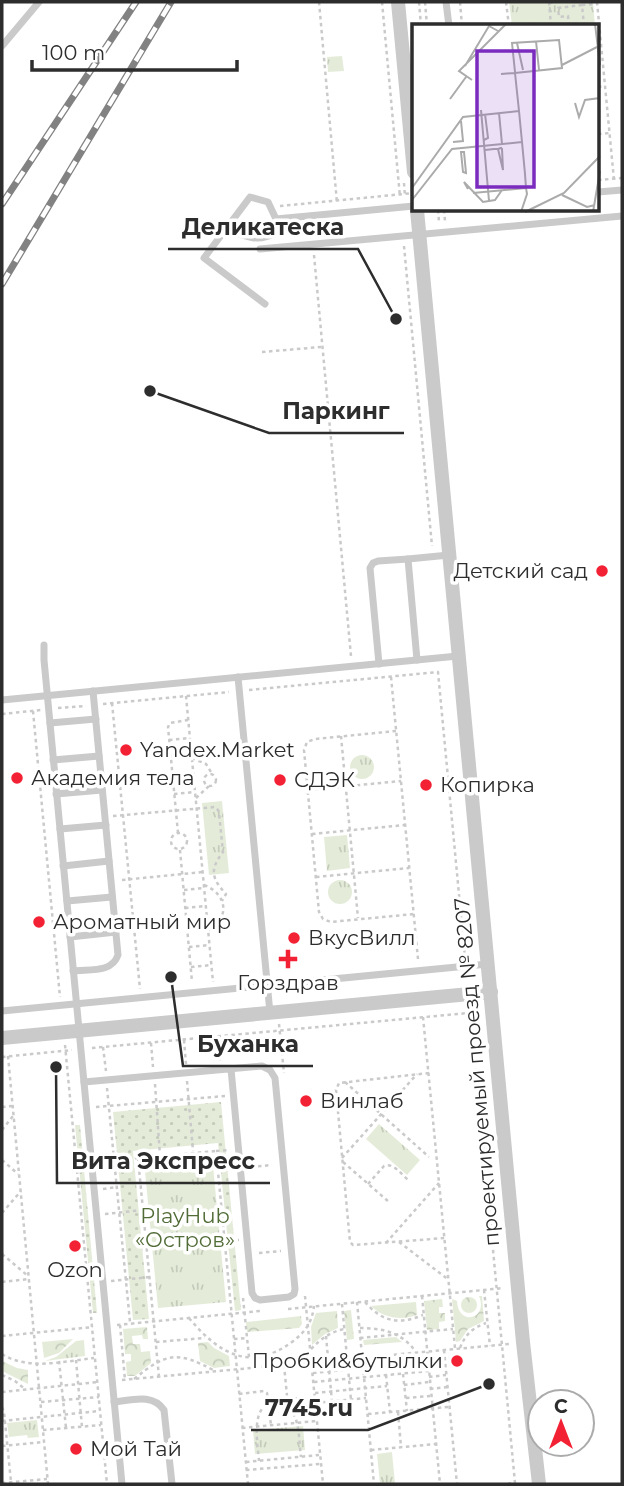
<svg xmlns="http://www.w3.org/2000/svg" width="624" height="1486" font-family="Montserrat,sans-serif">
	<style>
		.grass { fill: url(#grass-dots) }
		.forest { fill: url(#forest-crowns) }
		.park { fill: url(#park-tufts) }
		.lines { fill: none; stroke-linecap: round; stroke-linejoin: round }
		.path { stroke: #cacaca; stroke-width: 2.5; stroke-dasharray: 3.5 3.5; stroke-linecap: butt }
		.service { stroke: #cacaca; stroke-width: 7 }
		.minor { stroke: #cacaca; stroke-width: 14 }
		.rail-casing { stroke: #828282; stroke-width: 7 }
		.rail { stroke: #fff; stroke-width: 4.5; stroke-dasharray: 13; stroke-linecap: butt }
		.poi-dot { fill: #f22134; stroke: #fff; stroke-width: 2.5 }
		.labels { text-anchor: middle; stroke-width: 7; stroke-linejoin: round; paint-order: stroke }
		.poi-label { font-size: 21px; fill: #2d2d2d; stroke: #fff; text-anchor: start }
		.street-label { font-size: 21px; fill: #2d2d2d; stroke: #fff }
		.park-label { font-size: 21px; fill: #516c37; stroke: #fff }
		.inset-road { fill: none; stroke: #ababab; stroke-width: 2 }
		.view { fill: #7b2cbf; fill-opacity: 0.15; stroke: #7b2cbf; stroke-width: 3.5 }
		.inset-edge { fill: none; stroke: #2d2d2d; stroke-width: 3.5 }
		.leader { fill: none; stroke: #2d2d2d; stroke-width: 2.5 }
		.callout-dot { fill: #2d2d2d; stroke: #fff; stroke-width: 2.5 }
		.callout-label { font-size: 23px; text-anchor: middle; font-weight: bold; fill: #2d2d2d; stroke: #fff; stroke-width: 7; stroke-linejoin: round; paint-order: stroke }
	</style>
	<defs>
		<pattern id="grass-dots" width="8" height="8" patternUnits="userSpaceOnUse" patternTransform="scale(1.75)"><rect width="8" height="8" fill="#e4ecd9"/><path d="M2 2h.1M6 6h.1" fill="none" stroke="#c4cbbb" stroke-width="1.8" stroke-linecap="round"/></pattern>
		<pattern id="forest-crowns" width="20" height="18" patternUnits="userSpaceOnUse" patternTransform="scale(1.75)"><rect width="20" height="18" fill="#e4ecd9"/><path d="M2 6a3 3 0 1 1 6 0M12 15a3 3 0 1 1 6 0" fill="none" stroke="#c4cbbb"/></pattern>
		<pattern id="park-tufts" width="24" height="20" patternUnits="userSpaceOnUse" patternTransform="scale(1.75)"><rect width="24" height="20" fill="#e4ecd9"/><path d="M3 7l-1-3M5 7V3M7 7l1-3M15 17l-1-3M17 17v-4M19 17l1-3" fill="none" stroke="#c4cbbb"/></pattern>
	</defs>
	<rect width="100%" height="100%" fill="#fff"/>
	<g class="grass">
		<path d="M221,1102L241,1310L235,1311L218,1143L133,1151L149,1319L133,1320L113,1112Z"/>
		<path d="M75,1125H80L97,1313H93Z"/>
	</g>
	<g class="forest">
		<path d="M479,1296H482L484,1321L468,1329L460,1341L456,1342L452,1299L457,1301C458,1327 489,1319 479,1296Z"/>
		<circle cx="469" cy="1305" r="8"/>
		<path d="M442,1299L443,1307H439V1313H445V1321L439,1322V1329L427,1330L424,1301Z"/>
		<path d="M416,1302L417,1315C401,1321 383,1318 371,1306Z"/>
		<path d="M351,1310L354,1339L347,1340L344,1311Z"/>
		<path d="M337,1311L338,1328L325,1334L312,1345L311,1327L316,1313Z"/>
		<path d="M301,1316L302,1324L299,1328L247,1332L246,1322Z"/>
		<path d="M147,1327L148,1339H143L142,1335L132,1336L133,1344H140L141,1352L150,1351L151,1363L135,1376H127L126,1362L131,1361V1354H125L123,1329Z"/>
		<path d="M396,1337L402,1342L364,1345L363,1340Z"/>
		<path d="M73,1339L59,1353L44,1358L42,1342Z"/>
		<path d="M208,1342L214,1348L229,1356L230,1366L214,1368L200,1361L198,1343Z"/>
		<path d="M2,1361L17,1368L28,1370V1384L2,1371Z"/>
	</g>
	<g class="park">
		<path d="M509,2H593L595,26H512Z"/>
		<path d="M342,56L344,71L328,72L327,57Z"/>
		<circle cx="362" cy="767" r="12"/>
		<path d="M222,801L229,873L209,875L202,803Z"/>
		<path d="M347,835L350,868L327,871L324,837Z"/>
		<circle cx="340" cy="892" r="12"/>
		<path d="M379,1124L420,1160L407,1175L366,1139Z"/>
		<path d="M212,1155L226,1302L158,1308L144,1161Z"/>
		<path d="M84,1340L85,1356L45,1361L56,1357L76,1341Z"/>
		<path d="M37,1420L39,1437L28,1438L27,1435L9,1437L7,1423Z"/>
		<path d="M303,1426L305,1450L255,1454L253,1430Z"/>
		<path d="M392,1452L395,1484H380L377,1454Z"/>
	</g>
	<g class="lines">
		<g class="path">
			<path d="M319,2L337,203"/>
			<path d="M382,2L400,197"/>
			<path d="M419,2L421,26"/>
			<path d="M425,2L427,26"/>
			<path d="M460,2L462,26"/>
			<path d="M506,2L509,26"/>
			<path d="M549,2L551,26"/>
			<path d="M597,2L614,180"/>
			<path d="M549,3L557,2"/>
			<path d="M569,26L568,16L559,17L558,8L582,5"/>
			<path d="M584,26L582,5L596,4"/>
			<path d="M598,87L605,86"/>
			<path d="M598,134L610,133"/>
			<path d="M598,180L622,178"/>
			<path d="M404,183L405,197"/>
			<path d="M280,206L414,193"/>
			<path d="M438,210L439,222"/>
			<path d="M444,210L445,221"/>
			<path d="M404,246L432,546"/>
			<path d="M314,255L351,656"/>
			<path d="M262,352L321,347"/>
			<path d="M391,677L418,959"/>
			<path d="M249,690L438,672L465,958"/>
			<path d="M186,696L213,982"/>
			<path d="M112,703L140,989"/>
			<path d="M103,704L229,692"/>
			<path d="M58,708L86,706"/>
			<path d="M33,711L60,997"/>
			<path d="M2,714L41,710"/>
			<path d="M396,731L315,739L307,742L304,750L319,912L323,919L331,922L414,914"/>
			<path d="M341,736L358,918"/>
			<path d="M169,740L190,738"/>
			<path d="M171,756L192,755"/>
			<path d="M192,758L206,764L211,772"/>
			<circle cx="210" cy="780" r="6"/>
			<path d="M173,778L194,776"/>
			<path d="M308,790L401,781"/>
			<path d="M174,794L195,792"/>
			<path d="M196,798L209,786"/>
			<path d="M113,816L215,807L218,810L219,813L223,852C209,870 212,879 226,894L222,901"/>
			<circle cx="179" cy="841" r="8"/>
			<path d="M178,833L168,727L170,723L188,720"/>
			<path d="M312,834L405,825"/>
			<path d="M180,850L192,982"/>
			<path d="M316,877L409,868"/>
			<path d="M122,880L203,872"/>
			<path d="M204,885C228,894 230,919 208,931"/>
			<path d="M184,890L204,888"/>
			<path d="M185,908L206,906"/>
			<path d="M187,928L208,925"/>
			<path d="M189,947L210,945"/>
			<path d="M191,967L212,965"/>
			<path d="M470,1006L515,1483L504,1484"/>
			<path d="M423,1017L455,1348"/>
			<path d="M279,1024L284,1073"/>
			<path d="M218,1036L220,1061"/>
			<path d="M184,1040L186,1064"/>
			<path d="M151,1043L153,1067"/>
			<path d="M65,1045L107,1484"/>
			<path d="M103,1047L106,1071"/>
			<path d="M92,1048L479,1012"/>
			<path d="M8,1056L48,1484"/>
			<path d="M2,1057L72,1050"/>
			<path d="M429,1073L339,1083L336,1090L350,1242L353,1245L445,1238"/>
			<path d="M187,1081L193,1151"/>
			<path d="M345,1082L429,1157"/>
			<path d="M155,1084L160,1156"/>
			<path d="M107,1088L130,1322"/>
			<path d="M2,1107L12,1106"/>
			<path d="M96,1107L225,1096"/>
			<path d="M2,1130L13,1116"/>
			<path d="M216,1151L230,1150"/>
			<path d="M342,1158L417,1074"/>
			<path d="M2,1160L18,1174"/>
			<path d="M100,1162L138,1158"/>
			<path d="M343,1162L389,1202"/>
			<path d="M251,1167L272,1165"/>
			<path d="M368,1184L384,1166C393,1162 401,1174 408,1180"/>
			<path d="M103,1189L117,1187"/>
			<path d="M2,1213L21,1191"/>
			<path d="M105,1214L143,1210"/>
			<path d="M224,1241L239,1240"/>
			<path d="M399,1242L449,1280"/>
			<path d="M386,1243L439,1183"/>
			<path d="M259,1253L281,1251"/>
			<path d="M2,1254L28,1276"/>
			<path d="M111,1281L150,1277"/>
			<path d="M2,1282L29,1279"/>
			<path d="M484,1290L490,1346"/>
			<path d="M305,1296L323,1484"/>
			<path d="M422,1296L440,1484"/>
			<path d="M243,1298L249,1357"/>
			<path d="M357,1302L374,1484"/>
			<path d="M365,1302C382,1322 399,1325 423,1315"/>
			<path d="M342,1304L351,1400"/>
			<path d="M288,1309L504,1288"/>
			<path d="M189,1318C218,1353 250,1373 292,1342C305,1332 312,1323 314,1306"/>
			<path d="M117,1325L260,1311"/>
			<path d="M120,1325L125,1380"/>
			<path d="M360,1328C381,1328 402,1332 415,1351"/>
			<path d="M2,1336L93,1327"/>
			<path d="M326,1336L332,1402"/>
			<path d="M360,1338L453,1329"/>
			<path d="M234,1339L247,1338"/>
			<path d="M156,1342L205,1338"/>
			<path d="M460,1348C465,1335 472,1328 486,1323"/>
			<path d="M311,1349C321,1339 330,1332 344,1329"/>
			<path d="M444,1350L457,1484"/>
			<path d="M2,1354C28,1371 65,1361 94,1358"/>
			<path d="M76,1360L82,1427"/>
			<path d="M59,1361L66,1428"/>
			<path d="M284,1365L288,1406"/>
			<path d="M313,1373L363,1368"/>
			<path d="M403,1374L407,1411"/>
			<path d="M2,1375L15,1381L25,1389"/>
			<path d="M386,1375L390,1412"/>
			<path d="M159,1377L138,1158L216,1151L248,1484"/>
			<path d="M429,1377L446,1375"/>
			<path d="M134,1379C167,1352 178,1351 215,1371"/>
			<path d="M122,1380L509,1344"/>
			<path d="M314,1382L429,1371"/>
			<path d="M404,1385L429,1382"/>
			<path d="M430,1389L448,1387"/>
			<path d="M2,1392L98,1382"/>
			<path d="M315,1393L387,1386"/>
			<path d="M239,1394L264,1391L267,1393L271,1425"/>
			<path d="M406,1398L430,1396"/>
			<path d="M287,1399L315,1397"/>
			<path d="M41,1402L99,1397"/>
			<path d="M315,1403L366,1398"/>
			<path d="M2,1407L4,1412L11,1482"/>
			<path d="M398,1412L401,1447"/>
			<path d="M368,1414L448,1407"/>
			<path d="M2,1421L99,1411"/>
			<path d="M242,1428L316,1421"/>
			<path d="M43,1430L101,1425"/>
			<path d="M2,1446L44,1442"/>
			<path d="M371,1450L436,1444"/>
			<path d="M259,1461C258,1445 249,1404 275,1402C283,1402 290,1406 293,1413C300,1425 299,1443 301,1457"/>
			<path d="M246,1462L319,1455"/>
			<path d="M246,1470L320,1464"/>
			<path d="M2,1483L47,1479"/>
		</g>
		<g class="service">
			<path d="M446,2L449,26"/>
			<path d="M2,46L39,2"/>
			<path d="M598,192L622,190"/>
			<path d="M276,219L414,206"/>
			<path d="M225,229C242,235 257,243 273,234L276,219L268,202L250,197L204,258L265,304"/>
			<path d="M260,249L622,216"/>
			<path d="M408,559L449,555"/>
			<path d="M44,645V660L122,1484"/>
			<path d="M379,664L370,568L373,563L378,561L408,559L417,660"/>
			<path d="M238,677L270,1013"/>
			<path d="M2,700L458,656"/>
			<path d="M50,723L96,719"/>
			<path d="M53,760L99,756"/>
			<path d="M56,794L102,790"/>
			<path d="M60,829L106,825"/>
			<path d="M63,866L109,861"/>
			<path d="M67,901L112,897"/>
			<path d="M70,937L116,932"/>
			<path d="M73,971C90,969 112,973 118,955L93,691"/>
			<path d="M2,1011L488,964"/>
			<path d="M84,1082L262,1066L270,1070L275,1078L295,1289L294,1294L289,1297L260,1300L255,1298L252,1293L231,1069"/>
			<path d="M114,1402C132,1400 153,1393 164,1410L172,1484"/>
		</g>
		<g class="minor">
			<path d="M398,2L414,172"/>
			<path d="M417,210L523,1342L539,1484"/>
			<path d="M2,1038L491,992"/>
		</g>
		<g class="rail-casing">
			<g id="rail">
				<path d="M2,204L136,2"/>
				<path d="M2,284L171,2"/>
			</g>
		</g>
		<use href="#rail" class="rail"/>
	</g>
	<g class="poi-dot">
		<circle cx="602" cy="571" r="7"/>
		<circle cx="126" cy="750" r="7"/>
		<circle cx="17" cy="778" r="7"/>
		<circle cx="280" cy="780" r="7"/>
		<circle cx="426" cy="785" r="7"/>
		<circle cx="39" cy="922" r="7"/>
		<circle cx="294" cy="938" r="7"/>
		<path d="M284.5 948.5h7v7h7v7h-7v7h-7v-7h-7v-7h7z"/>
		<circle cx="306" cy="1101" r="7"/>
		<circle cx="75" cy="1246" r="7"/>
		<circle cx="457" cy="1361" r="7"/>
		<circle cx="76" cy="1449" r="7"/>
	</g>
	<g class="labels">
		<g class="poi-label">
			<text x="588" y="578" text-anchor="end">Детский сад</text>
			<text x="140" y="757">Yandex.Market</text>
			<text x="31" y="785">Академия тела</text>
			<text x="294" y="787">СДЭК</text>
			<text x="440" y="792">Копирка</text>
			<text x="53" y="929">Ароматный мир</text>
			<text x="308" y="945">ВкусВилл</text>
			<text x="288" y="990" text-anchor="middle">Горздрав</text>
			<text x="320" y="1108">Винлаб</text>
			<text x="75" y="1277" text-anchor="middle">Ozon</text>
			<text x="443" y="1368" text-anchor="end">Пробки&amp;бутылки</text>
			<text x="90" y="1456">Мой Тай</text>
		</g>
		<g class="street-label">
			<text transform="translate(477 1072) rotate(-95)" y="7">проектируемый проезд № 8207</text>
		</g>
		<g class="park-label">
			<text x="185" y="1223">PlayHub<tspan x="185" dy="24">«Остров»</tspan></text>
		</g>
	</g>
	<g transform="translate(412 24)">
		<rect width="187" height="187" fill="#fff"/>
		<path class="inset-road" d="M183,0L188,41M124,17L127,46M105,19L111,46M150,41L185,23M53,42L77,2L86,7M89,50L103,49L150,44L147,16L100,19L103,48V49L107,87L110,118L113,150L114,164L115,170L109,188M60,56L47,47L94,0M38,75L54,53M163,79L167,93L173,76L188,74M69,86L77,177M87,89L90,120M72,116L76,114L73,90M41,118L51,117L49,97M73,126L82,125H86L89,124L90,125L91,146L86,125M49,128H52L54,149L51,148ZM0,164L51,93L107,87M56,165L52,158L71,178L83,176L90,166M61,169L114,164M150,171L175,183L183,181M0,176L40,125L110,118M113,188L152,169L188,132M181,188L188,147"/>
		<path class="view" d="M65,27H122V163H65Z"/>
		<rect width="187" height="187" class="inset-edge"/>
	</g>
	<path class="leader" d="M396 319L358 249H168M150 391L269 433H404M171 977L183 1066H313M56 1067L57 1183H270M489 1384L368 1430H251"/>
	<g class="callout-dot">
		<circle cx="396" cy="319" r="7"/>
		<circle cx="150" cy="391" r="7"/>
		<circle cx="171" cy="977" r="7"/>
		<circle cx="56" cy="1067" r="7"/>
		<circle cx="489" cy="1384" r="7"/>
	</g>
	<g class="callout-label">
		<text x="263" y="235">Деликатеска</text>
		<text x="336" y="419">Паркинг</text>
		<text x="248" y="1052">Буханка</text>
		<text x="163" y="1169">Вита Экспресс</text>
		<text x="309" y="1416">7745.ru</text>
	</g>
	<rect width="624" height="1486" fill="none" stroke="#2d2d2d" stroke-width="7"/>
	<g transform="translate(561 1423)"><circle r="33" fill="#ffffff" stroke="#ababab" stroke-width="2"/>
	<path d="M0-5L12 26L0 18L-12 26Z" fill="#f22134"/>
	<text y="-10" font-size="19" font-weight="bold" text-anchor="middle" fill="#2d2d2d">С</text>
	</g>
	<path d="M32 60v10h205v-10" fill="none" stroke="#2d2d2d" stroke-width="3.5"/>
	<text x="42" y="60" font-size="21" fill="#2d2d2d" stroke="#ffffff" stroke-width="5" paint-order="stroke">100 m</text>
</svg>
